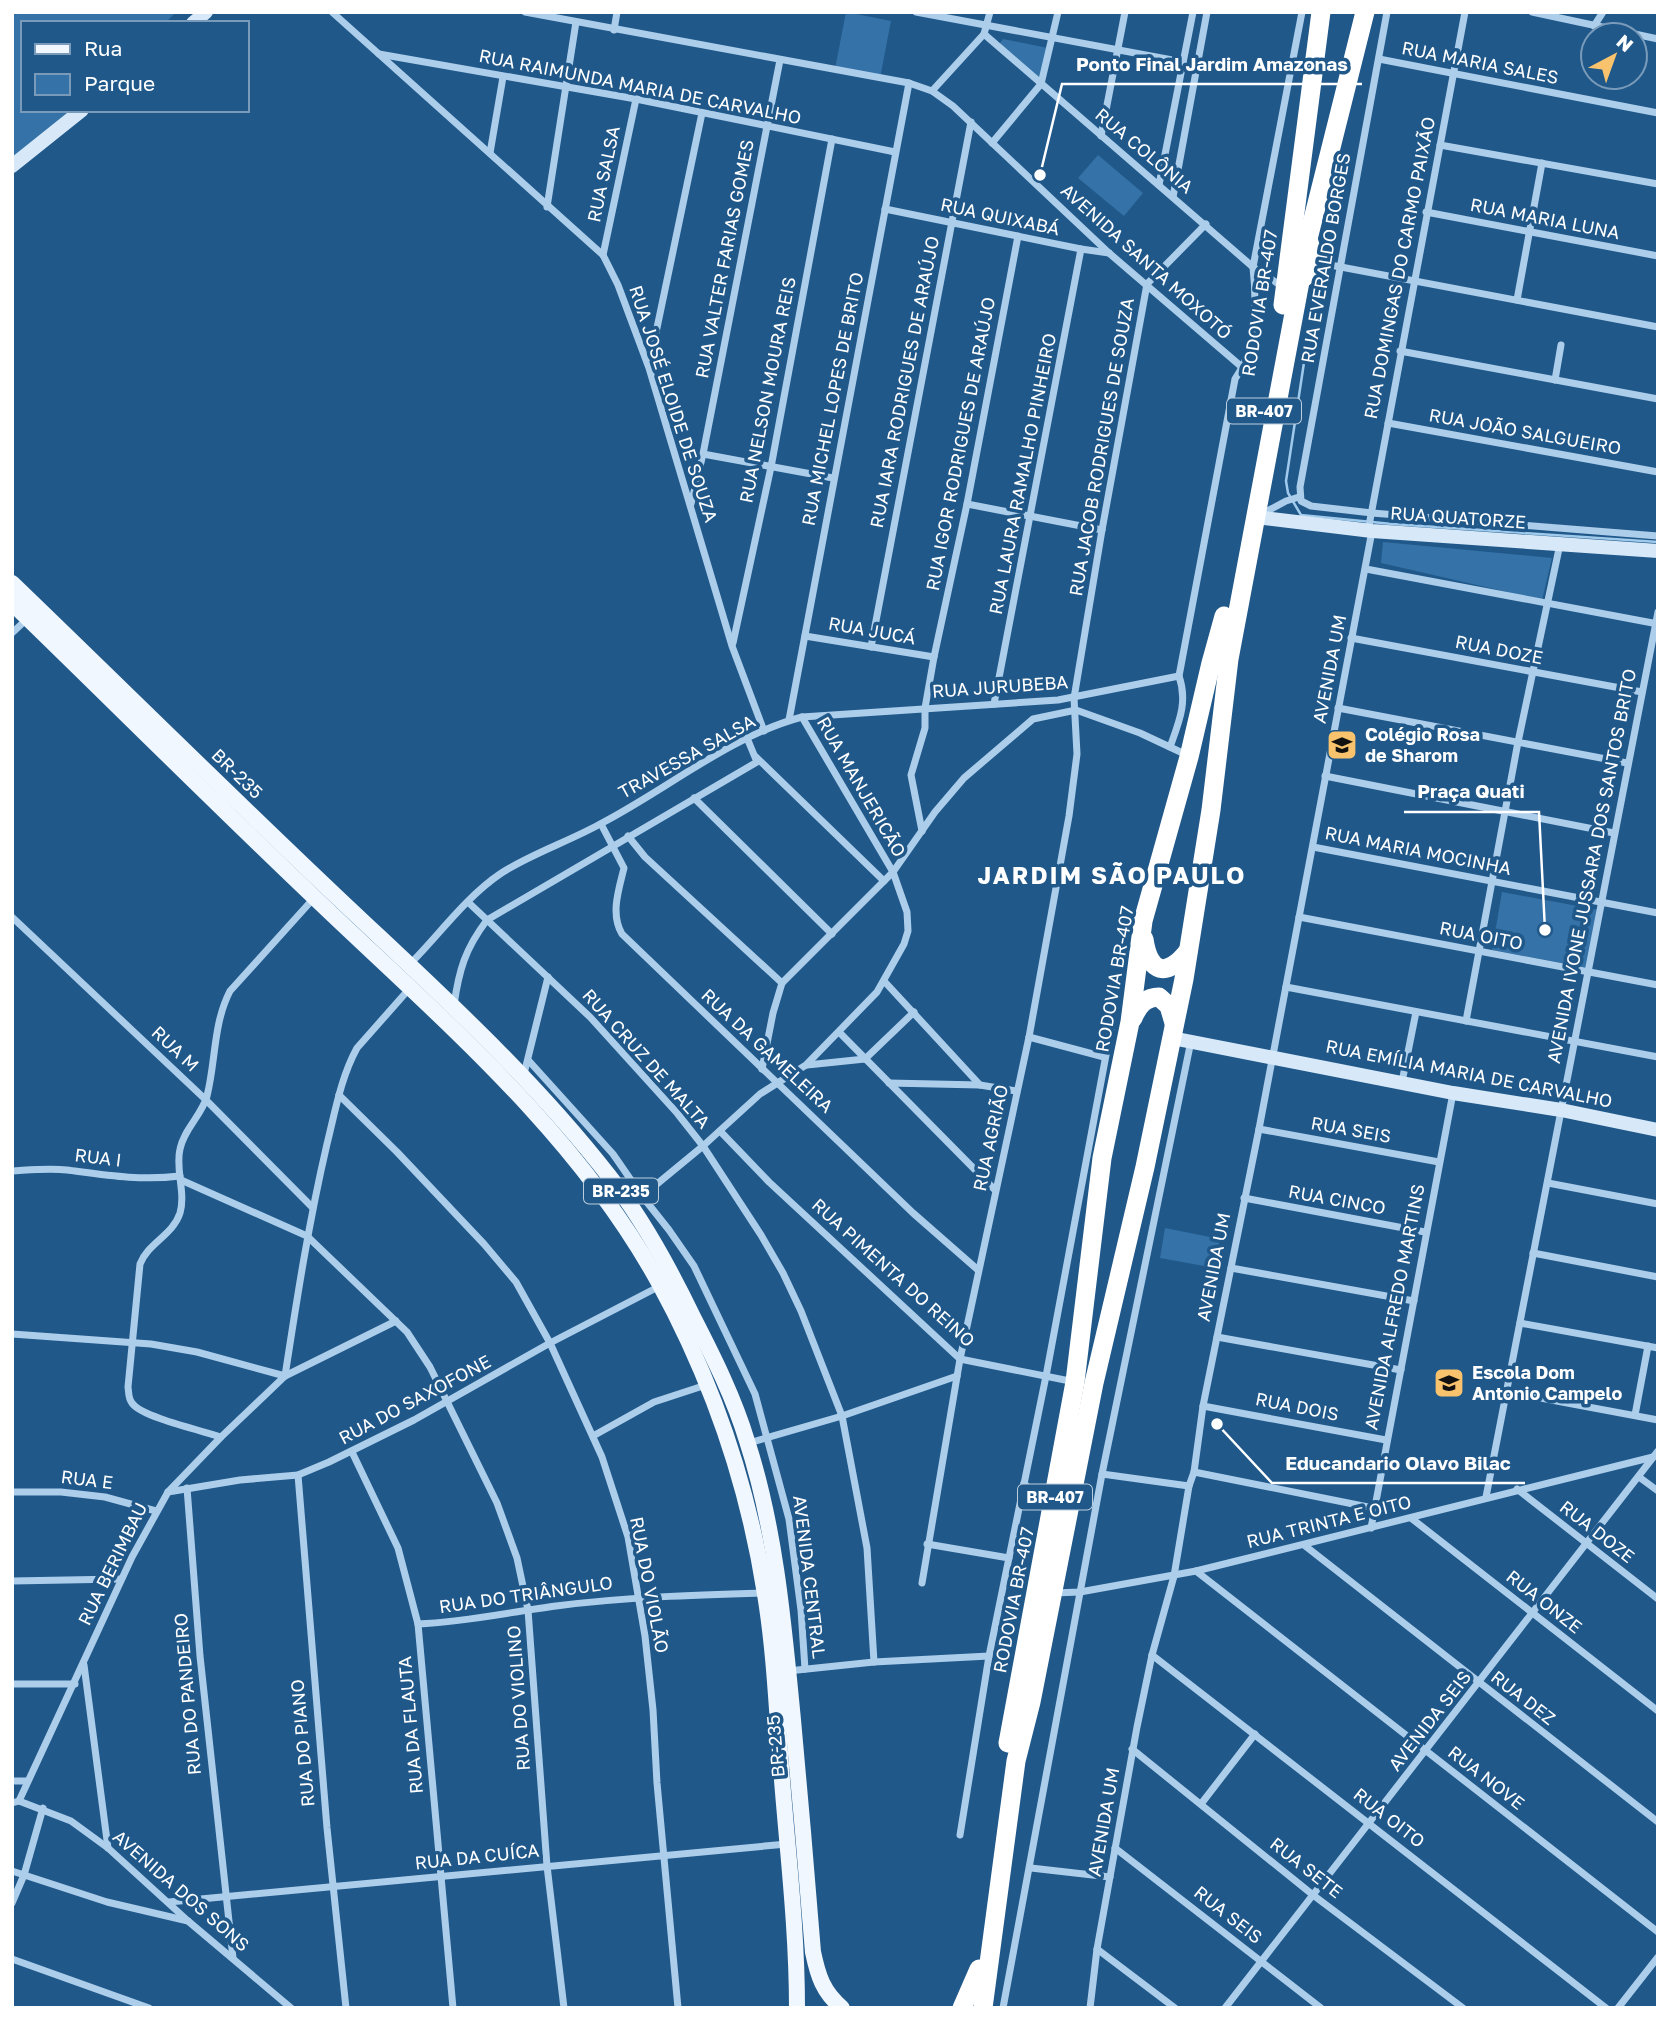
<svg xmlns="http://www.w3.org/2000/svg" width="1670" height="2020" font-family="'Golos Text',sans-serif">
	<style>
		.green { fill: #3472a7 }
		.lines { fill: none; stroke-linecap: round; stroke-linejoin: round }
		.stream { stroke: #a0caec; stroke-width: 2.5 }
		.street { stroke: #acceeb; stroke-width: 7 }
		.secondary { stroke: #d7e9f8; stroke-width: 14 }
		.primary { stroke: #f1f7fe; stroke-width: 16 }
		.highway { stroke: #fff; stroke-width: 19 }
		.labels { text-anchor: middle; stroke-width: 7; stroke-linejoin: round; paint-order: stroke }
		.shield { fill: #20588a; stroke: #bccddc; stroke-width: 2 }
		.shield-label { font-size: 16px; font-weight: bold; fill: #fff }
		.street-label { font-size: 18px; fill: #fff; stroke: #20588a }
		.poi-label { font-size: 18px; font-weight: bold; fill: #fff; stroke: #20588a; text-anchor: start }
		.district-label { font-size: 24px; font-weight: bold; letter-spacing: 2px; fill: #fff; stroke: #20588a }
		.leader { fill: none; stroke: #fff; stroke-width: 2.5 }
		.callout-dot { fill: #fff; stroke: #20588a; stroke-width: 2.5 }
		.callout-label { font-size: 19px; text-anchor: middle; font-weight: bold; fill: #fff; stroke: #20588a; stroke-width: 7; stroke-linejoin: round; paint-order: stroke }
	</style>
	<rect width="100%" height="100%" fill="#20588a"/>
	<g class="green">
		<path d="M12,12H176L165,23H23V110H71L12,165Z"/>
		<path d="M846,12L891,21L880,78L835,69Z"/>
		<path d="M1003,39L1048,48L1041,84L997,47Z"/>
		<path d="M1098,155L1143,193L1124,216L1078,178Z"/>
		<path d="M1383,542L1552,558L1542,600L1381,563Z"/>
		<path d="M1502,892L1599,910L1588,968L1492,950Z"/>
		<path d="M1165,1228L1220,1239L1215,1268L1160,1258Z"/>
	</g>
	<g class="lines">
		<path class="stream" d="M1305,356L1286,481L1288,493L1301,515L1392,524L1658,542"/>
		<g class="street">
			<path d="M332,12L603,255L618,285L649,368L732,646L764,731"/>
			<path d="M525,12L909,83L932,91L953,106L1109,253L1243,368"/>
			<path d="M916,12L1183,62"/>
			<path d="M1387,12L1300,487L1301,501L1311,506L1372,513L1658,536"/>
			<path d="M1532,12L1658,39"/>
			<path d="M1594,26L1603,12"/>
			<path d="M614,30L617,12"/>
			<path d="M984,34L1253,267L1283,287"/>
			<path d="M379,54L636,99L895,152"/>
			<path d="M1379,59L1658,113"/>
			<path d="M932,91L984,34L990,12"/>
			<path d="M1101,136L1125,12"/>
			<path d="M992,143L1041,84L1058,12"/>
			<path d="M1440,145L1658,184"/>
			<path d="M490,153L503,77"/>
			<path d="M1159,185L1193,12"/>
			<path d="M1173,197L1207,12"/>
			<path d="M547,207L576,22"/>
			<path d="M885,209L1081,249L1109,253"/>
			<path d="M1426,212L1658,256"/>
			<path d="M603,255L636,99"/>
			<path d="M1325,264L1658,327"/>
			<path d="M1517,300L1542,163"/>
			<path d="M1400,351L1658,399"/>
			<path d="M649,366L702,113"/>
			<path d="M1555,380L1561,345"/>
			<path d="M1388,423L1658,472"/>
			<path d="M703,454L833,478"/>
			<path d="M691,504L703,454L780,60"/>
			<path d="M967,504L1102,530"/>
			<path d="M1260,515L1286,501L1299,497"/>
			<path d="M1368,531L1465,12"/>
			<path d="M1366,569L1658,624"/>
			<path d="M12,633L27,619"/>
			<path d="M805,636L934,657"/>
			<path d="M1351,638L1642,692"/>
			<path d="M733,643L771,467L832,139"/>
			<path d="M871,647L971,122"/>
			<path d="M1179,676L1235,379C1257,348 1257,304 1253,267L1302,12"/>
			<path d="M994,704L1081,249"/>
			<path d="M1338,708L1627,763"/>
			<path d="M789,720L909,83"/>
			<path d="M756,757L884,881"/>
			<path d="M1325,776L1614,833"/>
			<path d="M694,798L832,934"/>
			<path d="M601,824L624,868C619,889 610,914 622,934L913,1213L978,1270"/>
			<path d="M922,831L911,775L925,728V708L934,657L967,504L1018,236"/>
			<path d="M628,836L645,857L782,983"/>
			<path d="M1313,847L1658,913"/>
			<path d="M469,903L590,1017L677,1113L703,1146L761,1235L783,1273L801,1311L842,1416L867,1548L874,1662"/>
			<path d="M12,917L206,1100L312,1207"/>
			<path d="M1299,917L1658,985"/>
			<path d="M410,964C439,935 466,897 500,874C528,855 570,841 600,824C666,790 730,736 802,717L1058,700L1179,676C1188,702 1179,722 1170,747"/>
			<path d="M884,981L980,1085"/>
			<path d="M1286,987L1658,1057"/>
			<path d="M454,1005C459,970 465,949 487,920L757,762L747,738"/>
			<path d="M1466,1021L1518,742L1560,544"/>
			<path d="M839,1032L995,1190"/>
			<path d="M1029,1037L1104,1057"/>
			<path d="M865,1059L914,1012"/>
			<path d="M529,1061L613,1154L642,1196L669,1230L694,1266L755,1394L789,1519L801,1610L805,1669"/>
			<path d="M807,1065L865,1059"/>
			<path d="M762,1069L773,1013L782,983L893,872L935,812L964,778L1033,719L1076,710L1140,733L1189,756"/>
			<path d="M523,1078L548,977"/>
			<path d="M1402,1082L1416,1012"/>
			<path d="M889,1083L980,1085L1016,1091"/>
			<path d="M339,1095L397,1152L484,1244L516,1282L550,1343L602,1457L628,1537L645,1636L653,1710L657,1783L678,2008"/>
			<path d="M1259,1129L1439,1162"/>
			<path d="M720,1131L769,1182L960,1359L1075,1382"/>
			<path d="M12,1171C30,1170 49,1168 67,1170C105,1175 141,1181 180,1176"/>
			<path d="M181,1180L307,1236L407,1332L430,1367L497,1503L517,1558L528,1610L547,1866L564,2008"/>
			<path d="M1548,1183L1658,1204"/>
			<path d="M640,1198L703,1146L760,1094L806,1065L877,992L904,944L908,931L907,912L893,872L802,717"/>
			<path d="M1244,1198L1425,1232"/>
			<path d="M1533,1253L1658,1277"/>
			<path d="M1231,1268L1414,1301"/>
			<path d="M1520,1323L1658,1348"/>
			<path d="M12,1334L151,1344L197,1352L285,1376C297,1298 309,1221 327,1144C335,1112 341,1077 357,1048L410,988"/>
			<path d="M1217,1337L1401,1370"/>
			<path d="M1508,1392L1658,1420"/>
			<path d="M1203,1406L1386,1440"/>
			<path d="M1635,1415L1648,1346"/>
			<path d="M593,1436L654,1402L706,1385"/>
			<path d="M221,1437C203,1431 141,1417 132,1403C128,1398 129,1393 128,1387L140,1264C148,1243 173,1235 180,1213C186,1192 175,1170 180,1149C184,1129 202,1115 207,1096C216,1060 213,1024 230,991L314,898"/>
			<path d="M749,1443L842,1416L957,1376"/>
			<path d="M352,1452L398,1548L418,1624L453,2008"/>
			<path d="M1194,1472L1373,1508"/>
			<path d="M1102,1474L1189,1486"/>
			<path d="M298,1475L327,1828L346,2008"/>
			<path d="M1639,1477L1658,1491"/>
			<path d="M1024,1483L1047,1508"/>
			<path d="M187,1488L200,1656L233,1958"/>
			<path d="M1517,1489L1658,1599"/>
			<path d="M12,1492H61L105,1497L156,1511"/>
			<path d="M168,1492L240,1480L298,1475L329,1462L414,1420L550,1343L660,1286"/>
			<path d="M1486,1497L1658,612"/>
			<path d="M1411,1518L1658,1711"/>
			<path d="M1371,1528L1453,1093"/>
			<path d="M927,1544L1009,1558"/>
			<path d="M1304,1545L1658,1822"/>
			<path d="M1196,1571L1658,1932"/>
			<path d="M12,1581L121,1579"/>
			<path d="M922,1583L960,1359L1029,1037L1069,816L1077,754L1074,698L1102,530L1147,284L1206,224"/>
			<path d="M1054,1593L1080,1592L1196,1571L1653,1457"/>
			<path d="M418,1624C465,1622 510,1612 556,1606C626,1597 695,1595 765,1593"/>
			<path d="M1152,1655L1606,2008"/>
			<path d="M84,1665L108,1848"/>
			<path d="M788,1671L874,1662L989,1656"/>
			<path d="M12,1684H75"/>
			<path d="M1132,1749L1313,1895L1463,2008"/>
			<path d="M12,1781H27"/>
			<path d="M19,1801L132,1557L168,1492L221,1437L285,1376L396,1321"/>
			<path d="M12,1803L19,1801L71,1821L108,1848L188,1921L291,2008"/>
			<path d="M1201,1804L1255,1734"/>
			<path d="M960,1835L989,1656L1046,1376L1112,1023"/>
			<path d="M1115,1848L1321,2008"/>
			<path d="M1031,1868L1110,1877"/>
			<path d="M12,1871L107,1902L188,1921"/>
			<path d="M169,1902L787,1844"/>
			<path d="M12,1903L24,1875L43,1808"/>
			<path d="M1097,1949L1175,2008"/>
			<path d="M12,1959L149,2008"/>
			<path d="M1003,2008L1102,1474L1191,1041"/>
			<path d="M1090,2008L1097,1949L1137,1727L1152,1655L1174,1576L1189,1486L1194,1472L1203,1406L1259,1129L1372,531"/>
			<path d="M1225,2008L1658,1451"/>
			<path d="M1618,2008L1658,1957"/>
		</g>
		<g class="secondary">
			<path d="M193,23L206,12"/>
			<path d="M12,166L82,110"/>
			<path d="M1256,517L1372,531L1658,551"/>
			<path d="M1182,1040L1453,1093L1561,1110L1658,1130"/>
		</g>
		<g class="primary">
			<path d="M12,583C120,687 227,793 336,896C430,985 529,1073 609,1176C643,1219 670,1269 694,1319C714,1358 734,1398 747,1441C776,1530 784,1627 793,1720C800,1797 807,1875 813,1952C818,1976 823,1992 842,2008"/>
			<path d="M12,603C114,702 214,802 316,899C439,1017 576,1131 659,1283C712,1380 748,1485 765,1594C775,1655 777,1718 782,1780C788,1855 797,1932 797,2008"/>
		</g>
		<g class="highway">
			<path d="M1301,279L1324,264L1312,252L1308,239"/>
			<path d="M1283,305L1321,12"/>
			<path d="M1144,939C1149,974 1167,978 1188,951"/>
			<path d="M1133,1018C1138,1006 1145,997 1159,997L1169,1006L1174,1023"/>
			<path d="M1008,1743L1075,1382L1102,1158L1130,1022L1143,921L1189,757L1211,663L1224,616"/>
			<path d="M962,2008L979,1969"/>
			<path d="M983,2008L1016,1761L1031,1702L1094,1383L1145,1167L1184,979L1211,810L1229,659L1308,239L1365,12"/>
		</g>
	</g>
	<defs>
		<g id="school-square" transform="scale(1.575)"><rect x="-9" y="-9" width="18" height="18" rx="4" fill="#f8c36c" stroke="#20588a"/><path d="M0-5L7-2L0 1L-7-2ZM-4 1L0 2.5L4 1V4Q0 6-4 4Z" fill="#111"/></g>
	</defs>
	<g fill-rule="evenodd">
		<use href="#school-square" x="1342" y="745"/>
		<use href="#school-square" x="1449" y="1383"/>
	</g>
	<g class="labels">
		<g class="shield">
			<rect x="1227" y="398.5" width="74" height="25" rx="5"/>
			<rect x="584" y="1178.5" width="74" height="25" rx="5"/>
			<rect x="1018" y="1484.5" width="74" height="25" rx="5"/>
		</g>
		<g class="shield-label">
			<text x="1264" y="417">BR-407</text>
			<text x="621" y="1197">BR-235</text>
			<text x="1055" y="1503">BR-407</text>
		</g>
		<g class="street-label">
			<text transform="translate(1480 63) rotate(11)" y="6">RUA MARIA SALES</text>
			<text transform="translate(640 87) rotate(11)" y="6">RUA RAIMUNDA MARIA DE CARVALHO</text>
			<text transform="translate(1144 151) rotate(40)" y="6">RUA COLÔNIA</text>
			<text transform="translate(604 174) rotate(-78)" y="6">RUA SALSA</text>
			<text transform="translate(1000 217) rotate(12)" y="6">RUA QUIXABÁ</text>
			<text transform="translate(1545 219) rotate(11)" y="6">RUA MARIA LUNA</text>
			<text transform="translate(1326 258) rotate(-80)" y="6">RUA EVERALDO BORGES</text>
			<text transform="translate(725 259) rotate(-79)" y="6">RUA VALTER FARIAS GOMES</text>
			<text transform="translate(1146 262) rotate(42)" y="6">AVENIDA SANTA MOXOTÓ</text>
			<text transform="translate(1400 268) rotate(-79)" y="6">RUA DOMINGAS DO CARMO PAIXÃO</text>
			<text transform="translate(1260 303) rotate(-81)" y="6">RODOVIA BR-407</text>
			<text transform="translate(905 382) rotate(-79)" y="6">RUA IARA RODRIGUES DE ARAÚJO</text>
			<text transform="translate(768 390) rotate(-79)" y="6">RUA NELSON MOURA REIS</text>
			<text transform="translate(833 399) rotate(-79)" y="6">RUA MICHEL LOPES DE BRITO</text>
			<text transform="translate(673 404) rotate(72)" y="6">RUA JOSÉ ELOIDE DE SOUZA</text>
			<text transform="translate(1525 432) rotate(10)" y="6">RUA JOÃO SALGUEIRO</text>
			<text transform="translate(961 444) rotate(-79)" y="6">RUA IGOR RODRIGUES DE ARAÚJO</text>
			<text transform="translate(1102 447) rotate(-80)" y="6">RUA JACOB RODRIGUES DE SOUZA</text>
			<text transform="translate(1023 474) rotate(-79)" y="6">RUA LAURA RAMALHO PINHEIRO</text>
			<text transform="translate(1458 518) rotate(4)" y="6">RUA QUATORZE</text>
			<text transform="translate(872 631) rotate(10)" y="6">RUA JUCÁ</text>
			<text transform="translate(1499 650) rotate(11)" y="6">RUA DOZE</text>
			<text transform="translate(1330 669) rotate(-79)" y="6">AVENIDA UM</text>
			<text transform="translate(1000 687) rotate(-4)" y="6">RUA JURUBEBA</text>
			<text transform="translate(687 757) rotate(-29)" y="6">TRAVESSA SALSA</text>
			<text transform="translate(237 774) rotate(44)" y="6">BR-235</text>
			<text transform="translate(861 787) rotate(60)" y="6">RUA MANJERICÃO</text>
			<text transform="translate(1418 851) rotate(11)" y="6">RUA MARIA MOCINHA</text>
			<text transform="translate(1592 866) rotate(-79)" y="6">AVENIDA IVONE JUSSARA DOS SANTOS BRITO</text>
			<text transform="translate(1481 936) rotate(11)" y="6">RUA OITO</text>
			<text transform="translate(1115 979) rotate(-80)" y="6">RODOVIA BR-407</text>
			<text transform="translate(175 1049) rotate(43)" y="6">RUA M</text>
			<text transform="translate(767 1051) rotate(43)" y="6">RUA DA GAMELEIRA</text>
			<text transform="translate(646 1059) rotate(48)" y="6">RUA CRUZ DE MALTA</text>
			<text transform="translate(1469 1074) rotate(11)" y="6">RUA EMÍLIA MARIA DE CARVALHO</text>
			<text transform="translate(1351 1130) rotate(10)" y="6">RUA SEIS</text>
			<text transform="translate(991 1138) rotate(-78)" y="6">RUA AGRIÃO</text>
			<text transform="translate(98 1158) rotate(7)" y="6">RUA I</text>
			<text transform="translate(1337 1200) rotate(10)" y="6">RUA CINCO</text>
			<text transform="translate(1214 1267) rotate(-79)" y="6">AVENIDA UM</text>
			<text transform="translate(893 1273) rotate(42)" y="6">RUA PIMENTA DO REINO</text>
			<text transform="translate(1395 1307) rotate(-79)" y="6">AVENIDA ALFREDO MARTINS</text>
			<text transform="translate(415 1400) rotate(-28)" y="6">RUA DO SAXOFONE</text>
			<text transform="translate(1297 1407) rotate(11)" y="6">RUA DOIS</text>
			<text transform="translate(87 1480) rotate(7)" y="6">RUA E</text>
			<text transform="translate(1329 1522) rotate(-14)" y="6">RUA TRINTA E OITO</text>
			<text transform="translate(1597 1532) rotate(38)" y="6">RUA DOZE</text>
			<text transform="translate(113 1564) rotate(-64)" y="6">RUA BERIMBAU</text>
			<text transform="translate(809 1577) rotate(83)" y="6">AVENIDA CENTRAL</text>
			<text transform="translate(649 1585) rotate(79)" y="6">RUA DO VIOLÃO</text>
			<text transform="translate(526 1595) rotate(-8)" y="6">RUA DO TRIÂNGULO</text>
			<text transform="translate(1014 1600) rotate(-79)" y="6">RODOVIA BR-407</text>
			<text transform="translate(1544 1602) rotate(38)" y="6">RUA ONZE</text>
			<text transform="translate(188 1694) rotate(-95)" y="6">RUA DO PANDEIRO</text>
			<text transform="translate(519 1698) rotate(-94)" y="6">RUA DO VIOLINO</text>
			<text transform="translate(1523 1698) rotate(38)" y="6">RUA DEZ</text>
			<text transform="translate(1430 1721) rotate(-52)" y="6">AVENIDA SEIS</text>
			<text transform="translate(411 1725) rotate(-95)" y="6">RUA DA FLAUTA</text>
			<text transform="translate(303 1743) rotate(-95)" y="6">RUA DO PIANO</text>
			<text transform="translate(776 1746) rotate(-95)" y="6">BR-235</text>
			<text transform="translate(1486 1778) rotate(38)" y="6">RUA NOVE</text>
			<text transform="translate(1389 1818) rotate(38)" y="6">RUA OITO</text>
			<text transform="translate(1104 1822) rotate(-80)" y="6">AVENIDA UM</text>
			<text transform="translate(477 1857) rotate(-6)" y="6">RUA DA CUÍCA</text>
			<text transform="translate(1306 1868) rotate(38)" y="6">RUA SETE</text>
			<text transform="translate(181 1891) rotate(41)" y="6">AVENIDA DOS SONS</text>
			<text transform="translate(1228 1915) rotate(38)" y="6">RUA SEIS</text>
		</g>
		<g class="poi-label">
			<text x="1365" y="741">Colégio Rosa<tspan x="1365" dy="21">de Sharom</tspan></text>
			<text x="1472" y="1379">Escola Dom<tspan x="1472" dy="21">Antonio Campelo</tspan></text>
		</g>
		<g class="district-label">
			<text x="1112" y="884">JARDIM SÃO PAULO</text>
		</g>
	</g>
	<path class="leader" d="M1040 175L1062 84H1362M1545 930L1539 812H1404M1217 1424L1272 1483H1525"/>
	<g class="callout-dot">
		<circle cx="1040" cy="175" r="7"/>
		<circle cx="1545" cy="930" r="7"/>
		<circle cx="1217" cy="1424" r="7"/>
	</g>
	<g class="callout-label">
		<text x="1212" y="71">Ponto Final Jardim Amazonas</text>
		<text x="1471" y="798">Praça Quati</text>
		<text x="1398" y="1470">Educandario Olavo Bilac</text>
	</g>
	<rect width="1670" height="2020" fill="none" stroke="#ffffff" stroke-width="28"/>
	<rect x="21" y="21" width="228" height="91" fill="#20588a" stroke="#799bb9" stroke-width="2"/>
	<rect x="35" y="44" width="35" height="10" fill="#f1f7fe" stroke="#799bb9" stroke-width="2"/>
	<text x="84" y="56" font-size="21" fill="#ffffff">Rua</text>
	<rect x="35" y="74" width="35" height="21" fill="#3472a7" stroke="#799bb9" stroke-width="2"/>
	<text x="84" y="91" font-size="21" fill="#ffffff">Parque</text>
	<g transform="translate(1614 56) rotate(41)"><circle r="33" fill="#20588a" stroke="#799bb9" stroke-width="2"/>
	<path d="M0-5L12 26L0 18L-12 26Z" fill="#f8c36c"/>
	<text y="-10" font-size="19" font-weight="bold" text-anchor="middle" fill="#ffffff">N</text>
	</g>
</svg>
